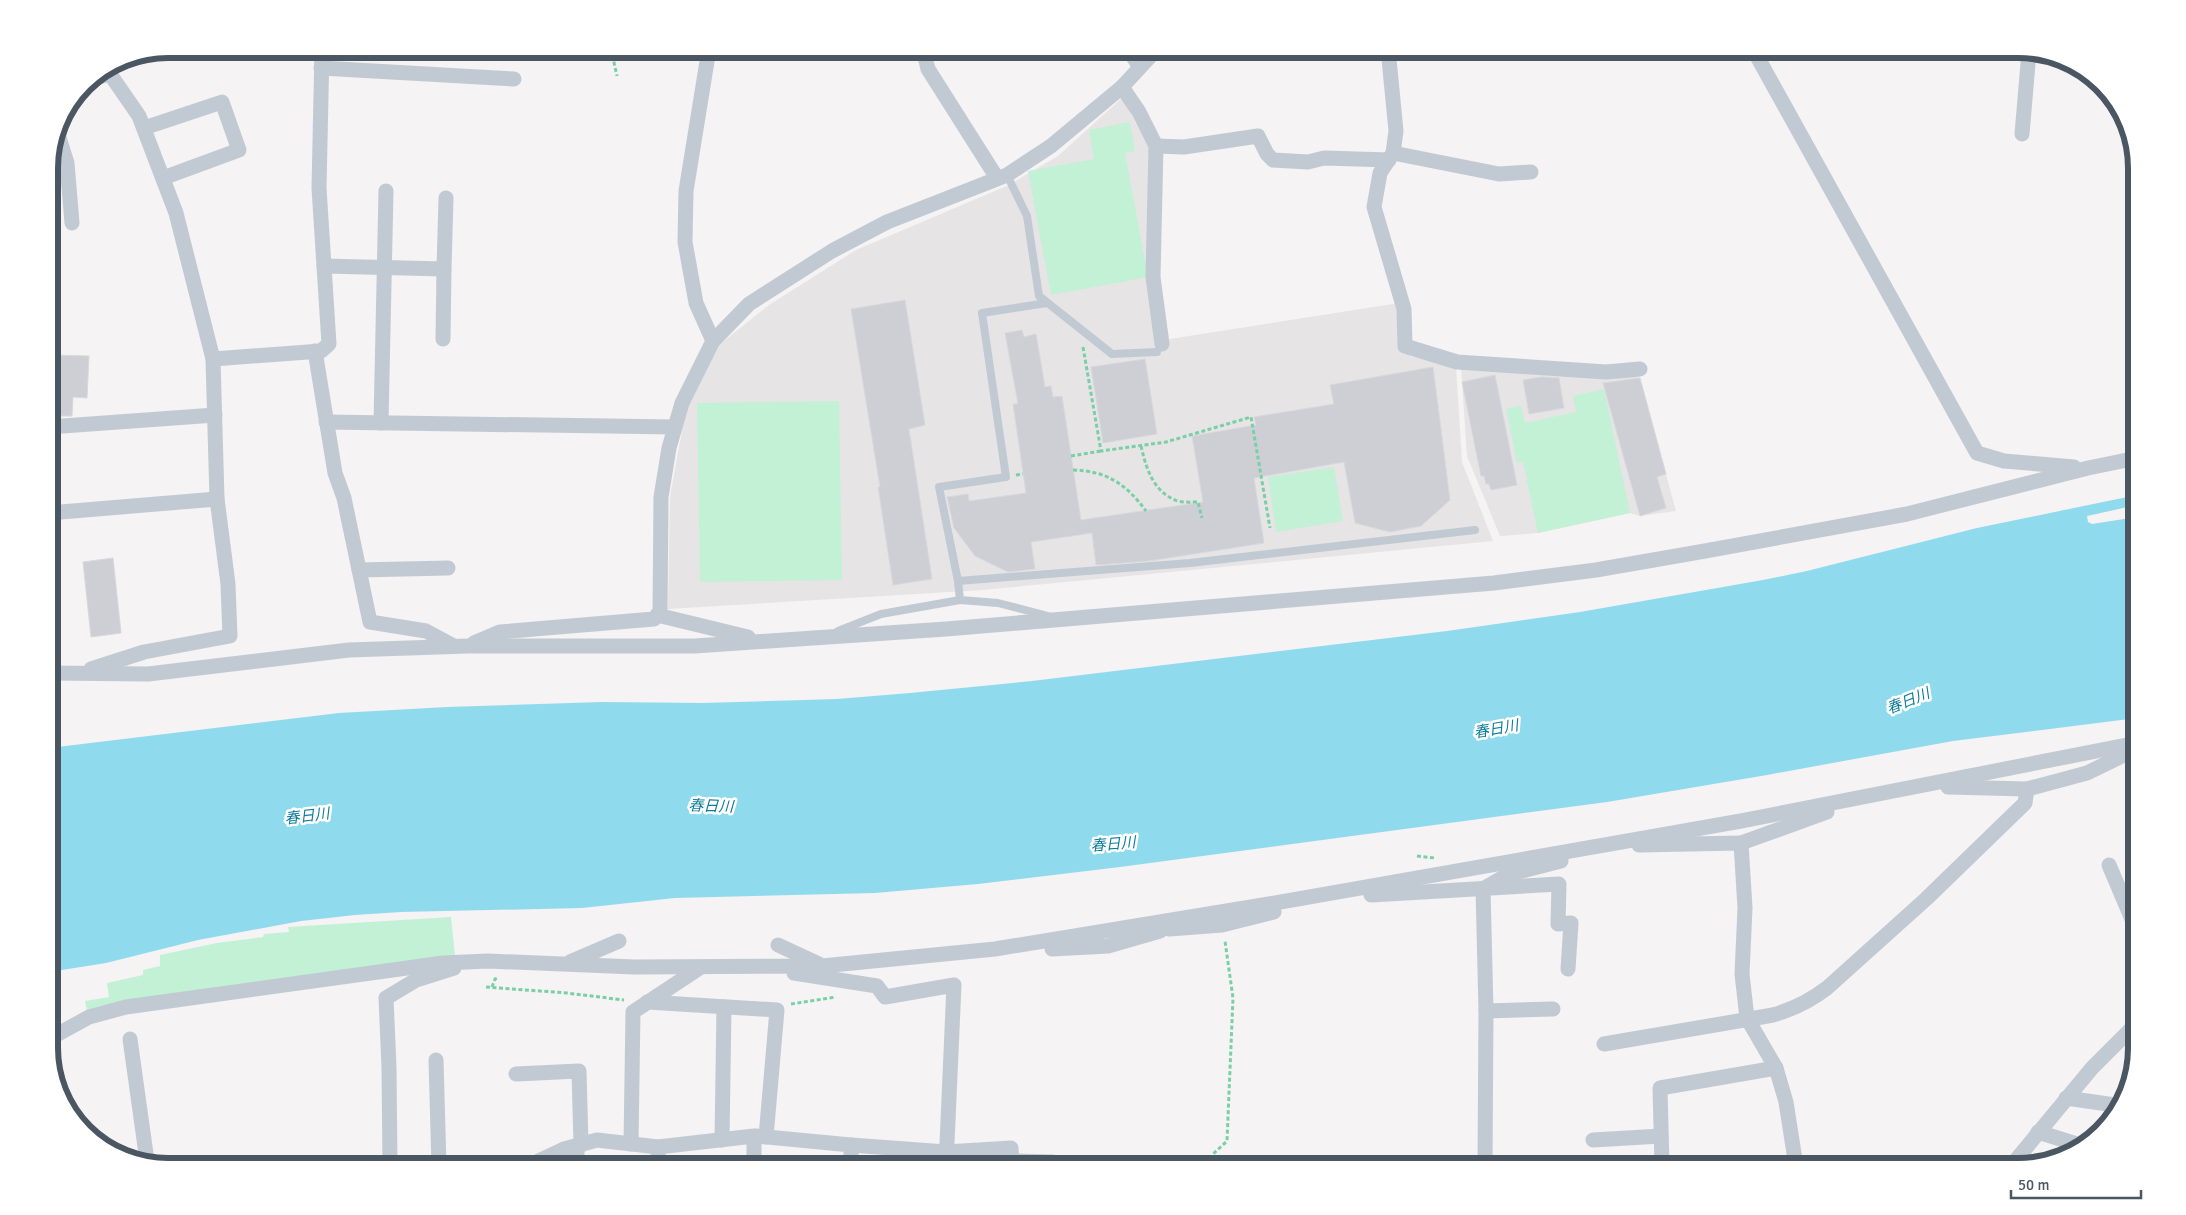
<svg xmlns="http://www.w3.org/2000/svg" width="2186" height="1215" font-family="Signika,'Noto Sans JP',sans-serif">
	<style>
		.education { fill: #e6e4e5 }
		.green { fill: #c3f1d5 }
		.water { fill: #90daee }
		.building { fill: #cdcfd5; stroke: #d7d9de }
		.lines { fill: none; stroke-linecap: round; stroke-linejoin: round }
		.path { stroke: #7ad0a6; stroke-width: 3; stroke-dasharray: 4 2.5; stroke-linecap: butt }
		.lane { stroke: #c1cad2; stroke-width: 8 }
		.street { stroke: #c1cad2; stroke-width: 15 }
		.labels { text-anchor: middle; stroke-width: 5; stroke-linejoin: round; paint-order: stroke }
		.water-label { font-size: 15px; font-style: italic; fill: #0c7c9b; stroke: #fff }
		.rim { fill: none; stroke: #4a5661; stroke-width: 6 }
	</style>
	<rect width="100%" height="100%" fill="#f5f3f3"/>
	<g class="education">
		<path d="M1122,98L1149,147L1157,341L1399,303L1410,356L1456,366L1462,462L1493,541L983,590L668,609L670,497L686,409L720,344L769,305L856,250L1009,185L1058,156Z"/>
		<path d="M1461,367L1638,373L1676,511L1640,516L1630,513L1538,533L1500,536L1467,456Z"/>
	</g>
	<g class="green">
		<path d="M1130,122L1135,151L1125,153L1148,277L1051,295L1028,171L1094,159L1089,130Z"/>
		<path d="M1604,389L1630,513L1538,533L1523,462L1517,463L1506,409L1521,406L1525,423L1576,412L1573,396Z"/>
		<path d="M839,401L842,580L700,582L697,403Z"/>
		<path d="M1334,467L1343,521L1276,532L1268,477Z"/>
		<path d="M451,917L455,956L87,1011L85,1001L109,997L107,983L143,975V970L160,966V955L217,943L263,937L264,934L289,932L288,927Z"/>
	</g>
	<path class="water" d="M2137,495V505L2087,516L2088,522L2092,524L2137,517V718L1953,741L1767,775L1607,802L1120,867L978,884L875,893L675,898L582,908L401,912L355,915L301,921L198,940L106,963L49,972V748L339,713L447,707L602,702L703,703L837,699L910,693L1032,681L1447,631L1580,612L1763,580L1807,571L1977,528Z"/>
	<g class="building">
		<path d="M905,300L925,425L909,429L932,579L893,585L878,487H880L851,309Z"/>
		<path d="M1022,330L1024,337L1036,334L1045,387L1051,386L1053,397L1062,396L1081,520L1203,502L1192,436L1256,425L1254,417L1334,404L1330,385L1433,367L1450,500L1421,526L1390,532L1355,523L1344,462L1254,478L1264,543L1149,561L1096,565L1092,533L1031,542L1035,569L1008,572L975,556L954,528L947,497L968,494L969,501L1026,493L1013,404H1018L1005,333Z"/>
		<path d="M49,355L89,356L87,398L73,397L72,416H49Z"/>
		<path d="M1145,359L1157,434L1103,443L1091,367Z"/>
		<path d="M1495,375L1517,485L1491,490L1489,484H1486L1484,476H1481L1462,382Z"/>
		<path d="M1541,377L1559,378L1564,408L1529,414L1523,380Z"/>
		<path d="M1640,378L1666,474L1657,477L1666,508L1640,516L1603,383Z"/>
		<path d="M113,558L121,633L91,637L83,562Z"/>
	</g>
	<g class="lines">
		<g class="path">
			<path d="M611,49L617,76"/>
			<path d="M1083,347L1101,451L1166,442L1251,417L1270,528"/>
			<path d="M1141,446C1146,467 1152,490 1175,500C1181,503 1192,502 1198,502L1202,518"/>
			<path d="M1071,456L1101,451"/>
			<path d="M1073,470C1107,471 1126,484 1146,511"/>
			<path d="M1016,475L1023,474"/>
			<path d="M1417,856L1435,858"/>
			<path d="M486,987L567,993L624,1000"/>
			<path d="M492,987L495,979L498,978"/>
			<path d="M791,1004L836,997"/>
			<path d="M1213,1166L1212,1155L1227,1141L1233,998L1225,941"/>
		</g>
		<g class="lane">
			<path d="M1007,175L1027,216L1039,296L1112,354L1157,352"/>
			<path d="M958,581L1190,563L1475,530"/>
			<path d="M960,600L958,581L939,487L1006,477L982,313L1047,303"/>
			<path d="M838,631L881,614L960,600L998,603L1048,616"/>
		</g>
		<g class="street">
			<path d="M709,49L686,191L685,242L696,303L713,341"/>
			<path d="M923,49L928,69L997,178"/>
			<path d="M1128,49L1140,67"/>
			<path d="M1388,49L1396,131L1393,153L1380,173L1374,207L1404,309L1405,346L1457,362L1606,372L1640,369"/>
			<path d="M1753,49L1977,453L2004,461L2074,467"/>
			<path d="M321,68L514,79"/>
			<path d="M91,79L110,74"/>
			<path d="M1122,87L1139,112L1156,146L1153,277L1162,344"/>
			<path d="M56,128L67,163L72,223"/>
			<path d="M144,128L222,102L239,150L163,178"/>
			<path d="M2022,134L2029,52"/>
			<path d="M1156,146L1184,147L1258,136L1267,154L1273,160L1308,162L1324,158L1389,160"/>
			<path d="M1393,153L1499,174L1531,172"/>
			<path d="M324,266L444,269L446,198"/>
			<path d="M443,339L444,269"/>
			<path d="M315,351L335,473L344,498L370,622L426,631L452,645"/>
			<path d="M213,359L321,351L329,344L319,188L322,49"/>
			<path d="M326,422L675,427"/>
			<path d="M381,423L386,191"/>
			<path d="M49,427L215,415"/>
			<path d="M49,513L217,499"/>
			<path d="M359,570L448,568"/>
			<path d="M657,615L748,637"/>
			<path d="M474,643L500,632L654,619L660,612L661,497L669,448L682,403L713,341L749,304L832,251L887,222L1007,175L1051,146L1122,87L1157,49"/>
			<path d="M91,669L144,652L230,636L228,584L217,499L213,359L176,213L139,116L110,74L108,67"/>
			<path d="M49,673L148,674L349,650L468,646H695L946,629L1494,583L1596,570L1705,551L1907,514L2088,468L2137,458"/>
			<path d="M1948,787L2027,789L2087,773L2126,754L2132,744"/>
			<path d="M1741,843L1827,812"/>
			<path d="M1639,845L1741,843L1745,908L1742,974L1747,1018L1776,1068L1786,1102L1796,1166"/>
			<path d="M2109,865L2137,931"/>
			<path d="M1371,895L1559,884L1558,924L1571,923L1568,969"/>
			<path d="M1169,929L1222,925L1274,912"/>
			<path d="M778,945L819,964"/>
			<path d="M1052,949L1108,946L1160,931"/>
			<path d="M570,962L619,941"/>
			<path d="M794,973L877,986L885,997L954,985L946,1166"/>
			<path d="M647,1002L777,1010L766,1137"/>
			<path d="M1486,1011L1553,1009"/>
			<path d="M49,1039L89,1017L126,1007L443,963L488,961L634,967L822,966L995,949L1263,905L1741,821L2137,743"/>
			<path d="M130,1039L147,1161"/>
			<path d="M1604,1044L1773,1015C1794,1009 1810,1001 1827,988L1926,899L2025,803L2027,789"/>
			<path d="M436,1060L439,1166"/>
			<path d="M516,1074L579,1071L581,1145"/>
			<path d="M2066,1098L2122,1106"/>
			<path d="M2038,1132L2083,1146"/>
			<path d="M756,1136L851,1145V1166"/>
			<path d="M722,1140L724,1007"/>
			<path d="M1593,1140L1661,1136"/>
			<path d="M631,1144L633,1012L701,967"/>
			<path d="M851,1145L946,1152L1011,1148L1012,1166"/>
			<path d="M658,1147V1166"/>
			<path d="M1012,1161L1053,1162L1054,1166"/>
			<path d="M1130,1164V1166"/>
			<path d="M390,1166L389,1067L386,998L416,980L454,968"/>
			<path d="M528,1166L564,1149L597,1140L658,1147L754,1136V1166"/>
			<path d="M577,1166V1146"/>
			<path d="M1485,1166L1486,1011L1483,889L1507,875L1561,861"/>
			<path d="M1662,1166L1660,1088L1776,1068"/>
			<path d="M2011,1166L2092,1068L2137,1023"/>
		</g>
	</g>
	<g class="labels">
		<g class="water-label">
			<text transform="translate(1908 701) rotate(-22)" y="5">春日川</text>
			<text transform="translate(1496 729) rotate(-10)" y="5">春日川</text>
			<text transform="translate(711 806) rotate(2)" y="5">春日川</text>
			<text transform="translate(307 816) rotate(-7)" y="5">春日川</text>
			<text transform="translate(1113 844) rotate(-5)" y="5">春日川</text>
		</g>
	</g>
	<path d="M0 0H2186V1215H0ZM168 58H2018A110 110 0 0 1 2128 168V1048A110 110 0 0 1 2018 1158H168A110 110 0 0 1 58 1048V168A110 110 0 0 1 168 58Z" fill="#fff" fill-rule="evenodd"/>
	<path class="rim" d="M168 58H2018A110 110 0 0 1 2128 168V1048A110 110 0 0 1 2018 1158H168A110 110 0 0 1 58 1048V168A110 110 0 0 1 168 58Z"/>
	<path d="M2011 1190v8h130v-8" fill="none" stroke="#4a5661" stroke-width="2.5"/>
	<text x="2018" y="1190" font-size="15" fill="#4a5661" stroke="#ffffff" stroke-width="4" paint-order="stroke">50 m</text>
</svg>
